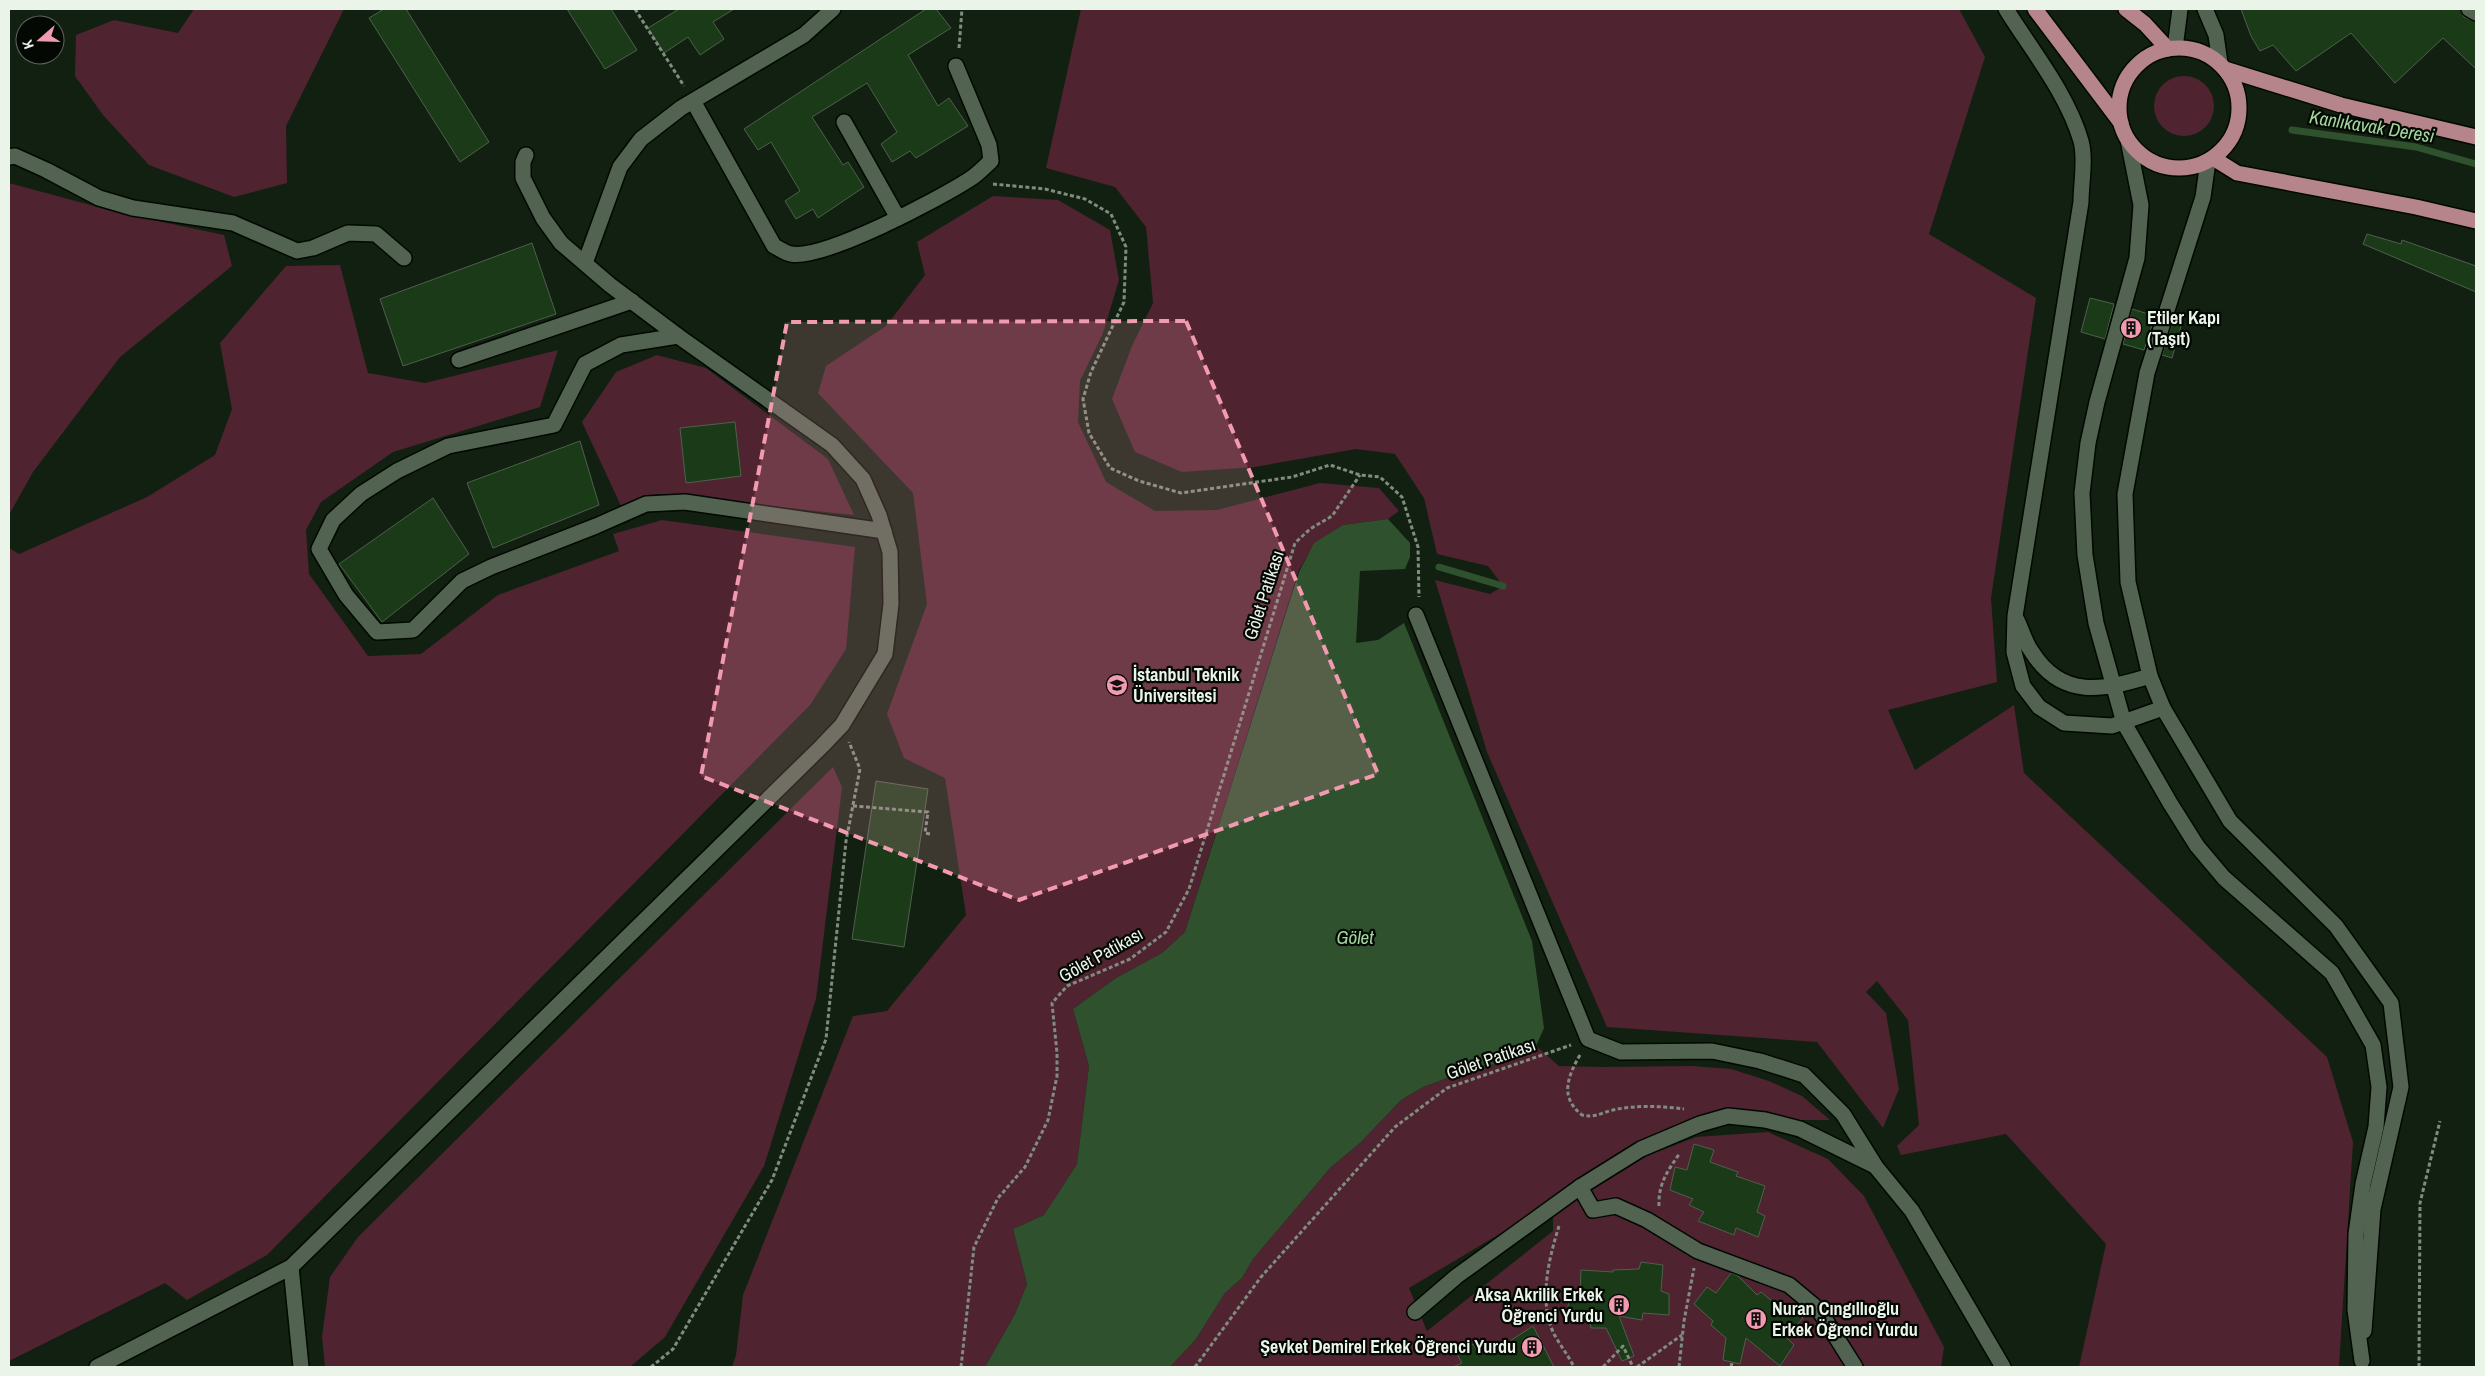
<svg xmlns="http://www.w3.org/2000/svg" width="2485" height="1376" font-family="'Archivo Narrow',sans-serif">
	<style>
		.green { fill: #4f2330 }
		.water { fill: #30512e }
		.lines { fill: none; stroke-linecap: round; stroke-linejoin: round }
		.stream { stroke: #30512e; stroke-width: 7 }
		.building { fill: #1a3a18; stroke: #4f604d }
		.minor-casing { stroke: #010901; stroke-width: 18 }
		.major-casing { stroke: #010901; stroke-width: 18 }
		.path { stroke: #808c7f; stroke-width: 3; stroke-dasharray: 4 2.5; stroke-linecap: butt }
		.minor { stroke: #526351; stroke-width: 15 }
		.major { stroke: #b6858c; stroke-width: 15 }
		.marked { fill: #f29ab0; fill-opacity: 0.2; stroke: #f29ab0; stroke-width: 4; stroke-dasharray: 10 6; stroke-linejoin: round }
		.labels { text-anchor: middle; stroke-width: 4.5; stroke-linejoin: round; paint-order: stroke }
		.poi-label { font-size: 18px; font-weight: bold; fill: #eaf4e9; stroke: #040803; text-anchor: start }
		.street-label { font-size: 18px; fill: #eaf4e9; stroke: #040803 }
		.water-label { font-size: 19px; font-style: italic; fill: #a1d79c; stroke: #040803 }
	</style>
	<rect width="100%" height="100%" fill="#112010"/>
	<g class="green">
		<path d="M194,9H344L286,126L287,183L234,197L149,165L103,115L75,76L76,35L114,20L178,33Z"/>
		<path d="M1081,9H1959L1985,57L1929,234L2036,298L1991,598L1997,682L1888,710L1915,770L2014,705L2024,773L2327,1057L2353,1142L2339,1367H2079L2106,1244L2006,1134L1901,1155L1897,1146L1919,1125L1908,1020L1877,981L1866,992L1886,1013L1899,1089L1883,1128L1817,1042L1607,1027L1487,752L1435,580L1490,594L1503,586L1488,566L1437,554L1424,498L1395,454L1356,449L1255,467L1182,472L1135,452L1112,399L1132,346L1153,303L1146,227L1115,187L1046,168Z"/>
		<circle cx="2184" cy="106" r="30"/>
		<path d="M9,183L120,213L224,235L232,266L120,357L33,472L9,515Z"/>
		<path d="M993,196L1058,200L1110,230L1119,280L1103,333L1080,381L1078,422L1106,482L1155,511L1217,510L1320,483L1379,488L1399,511L1388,519L1343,525L1314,544L1298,572L1185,932L1162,953L1116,978L1073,1009L1089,1066L1077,1164L1044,1215L1013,1229L1027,1284L1015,1314L985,1367H732L736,1355L743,1295L853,1016L887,1011L966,915L945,778L904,758L887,714L927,604L913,493L818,393L826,366L886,326L925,275L917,242Z"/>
		<path d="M340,265L368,373L425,383L558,350L540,407L393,452L321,502L306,530L309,574L368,656L421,654L498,595L619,551L613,534L662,520L855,547L846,649L810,705L267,1255L187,1300L165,1283L9,1361V548L19,554L147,497L215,455L232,409L220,343L286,266Z"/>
		<path d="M657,355L706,368L828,459L854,515L657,494L621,506L582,422L616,372Z"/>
		<path d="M833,767L842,787L816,999L764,1166L665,1337L630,1367H325L322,1337L330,1277L358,1237Z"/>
		<path d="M1536,1046L1559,1066L1601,1067L1693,1066L1731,1069L1769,1081L1802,1096L1830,1120H1765L1728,1116L1597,1176L1409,1288L1427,1331L1553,1231V1215L1626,1164L1696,1137L1768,1132L1828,1159L1864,1196L1944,1347L1941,1367H1170L1196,1339L1225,1293L1242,1278L1253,1259L1309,1193L1330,1168L1361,1142L1401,1100L1423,1087L1471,1069L1489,1066Z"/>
	</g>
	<path class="water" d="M1388,519L1410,543V557L1405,569L1360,571L1356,643L1378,640L1404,623L1532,941L1544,1028L1536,1046L1489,1066L1471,1069L1423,1087L1401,1100L1361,1142L1330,1168L1309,1193L1253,1259L1242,1278L1225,1293L1196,1339L1170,1367H985L1015,1314L1027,1284L1013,1229L1044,1215L1077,1164L1089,1066L1073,1009L1116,978L1162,953L1185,932L1299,572L1314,543L1343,525Z"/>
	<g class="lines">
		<g class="stream">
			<path d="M2292,130L2416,147L2476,164"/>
			<path d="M1439,567L1503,586"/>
		</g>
	</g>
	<g class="building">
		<path d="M384,9H406L489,142L460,162L369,18Z"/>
		<path d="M567,9H611L637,50L605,69Z"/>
		<path d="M679,9H734L713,22L724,39L700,55L688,37L664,53L648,28Z"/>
		<path d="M926,9H936L951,28L908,55L938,106L949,98L968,126L916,158L910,151L892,162L881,144L897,132L867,83L812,117L843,165L848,162L864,187L818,218L813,209L796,219L785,201L800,191L771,142L758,150L744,129Z"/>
		<path d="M2241,9H2460L2464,17L2476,22V69L2443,38L2395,83L2351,33L2296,71L2273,45L2260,51L2251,36Z"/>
		<path d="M2367,234L2401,244L2402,240L2476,266V292L2363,244Z"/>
		<path d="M532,243L556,314L403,366L380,299Z"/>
		<path d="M2090,298L2114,304L2105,339L2081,332Z"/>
		<path d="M2132,309L2155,316L2144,350L2123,344Z"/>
		<path d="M2173,321L2182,323L2172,358L2162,355Z"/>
		<path d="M735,422L741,476L686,483L680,428Z"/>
		<path d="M580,441L599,505L493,548L467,483Z"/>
		<path d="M433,498L469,554L382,622L339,564Z"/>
		<path d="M876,781L928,789L904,947L852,939Z"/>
		<path d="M1694,1144L1714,1150L1710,1162L1738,1172L1736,1176L1765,1186L1757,1212L1765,1216L1758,1237L1736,1228L1734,1235L1698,1221L1704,1212L1689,1205L1693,1199L1670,1190L1675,1167L1687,1170Z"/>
		<path d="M1641,1262L1663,1265L1661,1291L1669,1294V1315L1643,1313L1642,1320L1619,1316L1634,1356L1622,1361L1606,1328H1591L1590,1321L1566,1318L1570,1295L1580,1296L1581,1270L1613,1272V1270L1639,1269Z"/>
		<path d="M1731,1273L1738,1276L1757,1295L1761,1292L1782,1309L1788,1304L1803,1318L1786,1337L1794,1345L1780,1366L1746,1338L1740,1364L1723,1360L1726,1338L1711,1325L1713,1321L1694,1304L1707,1287L1716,1293Z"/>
		<path d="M1533,1326L1554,1367H1453L1462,1363L1457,1354L1473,1344L1479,1354L1505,1340L1507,1343Z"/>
	</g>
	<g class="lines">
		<g class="minor-casing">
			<g id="minor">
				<path d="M2006,9C2032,51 2067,93 2081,141C2086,159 2081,184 2081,202L2015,616L2014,652L2023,686L2039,707L2064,723L2112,726L2163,708"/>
				<path d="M2205,9L2216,35L2220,63"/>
				<path d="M2469,9L2476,13"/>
				<path d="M2175,48L2180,9"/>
				<path d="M693,101L774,246C779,248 785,253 791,254C824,260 939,199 970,179C978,174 984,167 991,161L989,145L956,66"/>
				<path d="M844,122L898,218"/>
				<path d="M2128,140L2141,205L2137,258L2097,402L2088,443L2082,493L2085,555L2096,623L2124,723L2170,803L2197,846L2224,878L2332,973L2373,1045L2379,1087L2376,1127L2363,1184L2356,1234L2355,1310L2362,1361"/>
				<path d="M9,157L15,156L46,170L99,198L133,208L233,223L297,251L313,248L348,233L376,234L404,258"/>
				<path d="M2208,161L2203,197L2147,373L2125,494L2128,582L2150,676L2163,708L2230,821L2336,926L2391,1003L2401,1087L2373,1209L2364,1331"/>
				<path d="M585,263L620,167L641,139L681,108L804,35L833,9"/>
				<path d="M678,336L621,345L585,364L554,425L448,446L397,471L361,494L333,520L319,549L346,595L377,632L413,630L462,581L491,567L596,526L646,504L685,502L884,531"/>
				<path d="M459,360L632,301"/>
				<path d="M1416,615L1588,1039L1621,1052L1712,1051L1760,1061L1804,1075L1843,1114L1876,1167L1912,1211L2003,1367"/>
				<path d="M2017,620C2022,630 2025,643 2032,652C2062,700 2104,690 2150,676"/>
				<path d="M291,1267L301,1367"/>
				<path d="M1415,1312L1457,1276L1580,1187"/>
				<path d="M97,1367L291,1267L822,746L842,725L885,654L891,604L890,552L879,515L863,479L832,445L678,336L610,285L561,243L543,218L523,178V162L526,155"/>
				<path d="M1855,1367L1819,1310L1789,1285L1698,1251L1647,1220L1616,1206L1593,1210L1580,1187L1641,1149L1700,1124L1728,1116L1765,1120L1800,1129L1875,1166"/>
			</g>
		</g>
		<g class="major-casing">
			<g id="major">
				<path d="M2035,9L2121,123"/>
				<path d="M2126,9L2145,24L2168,49"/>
				<circle cx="2179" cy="108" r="60"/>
				<path d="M2225,69L2341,105L2476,137"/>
				<path d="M2213,158L2237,173L2416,207L2476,221"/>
			</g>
		</g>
		<g class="path">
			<path d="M635,9L684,86"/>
			<path d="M959,48L962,9"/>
			<path d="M993,184L1045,189L1085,199L1111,214L1126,247L1124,302L1091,372L1083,399L1089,433L1110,468L1139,481L1181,493L1292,477L1330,465L1360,475L1380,477L1402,497L1418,547L1419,597"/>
			<path d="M853,806L928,812L925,833L930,834"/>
			<path d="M1580,1055C1568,1076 1559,1097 1582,1115C1594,1118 1601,1113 1613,1110C1635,1105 1661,1106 1684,1109"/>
			<path d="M1659,1206C1658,1184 1668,1170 1680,1153"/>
			<path d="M1559,1226C1549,1258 1538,1301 1554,1334C1560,1345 1568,1355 1574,1367"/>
			<path d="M651,1367L673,1349L772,1180L826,1039L846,841L860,769L849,742"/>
			<path d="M961,1367L974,1247L998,1198L1025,1167L1048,1120L1057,1076V1053L1052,1003L1067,986L1130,959L1166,932L1189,889L1295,543L1310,529L1332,516L1360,475"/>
			<path d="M1195,1367L1261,1277L1395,1127L1447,1088L1571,1045"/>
			<path d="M1603,1367L1623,1346L1633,1367"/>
			<path d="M1637,1367L1682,1335"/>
			<path d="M1679,1367L1684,1321L1694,1268"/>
			<path d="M1731,1367L1732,1363"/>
			<path d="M2419,1367L2420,1203L2440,1121"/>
		</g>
		<use href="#minor" class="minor"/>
		<use href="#major" class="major"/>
	</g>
	<path class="marked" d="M1186,321L1378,774L1019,900L701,776L787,322Z"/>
	<defs>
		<g id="building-disc" transform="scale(1.125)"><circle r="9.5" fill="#f29ab0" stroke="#040803"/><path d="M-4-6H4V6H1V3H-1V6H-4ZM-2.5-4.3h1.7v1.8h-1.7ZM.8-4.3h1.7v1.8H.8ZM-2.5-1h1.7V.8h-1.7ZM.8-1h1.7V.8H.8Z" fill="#111"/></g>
		<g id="university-disc" transform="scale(1.125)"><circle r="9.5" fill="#f29ab0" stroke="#040803"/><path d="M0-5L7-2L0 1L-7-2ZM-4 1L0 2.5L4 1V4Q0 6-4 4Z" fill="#111"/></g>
	</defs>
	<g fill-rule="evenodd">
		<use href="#building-disc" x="2131" y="328"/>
		<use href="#university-disc" x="1117" y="685"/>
		<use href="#building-disc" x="1619" y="1305"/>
		<use href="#building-disc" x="1756" y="1319"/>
		<use href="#building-disc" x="1532" y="1347"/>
	</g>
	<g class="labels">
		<g class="poi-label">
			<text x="2147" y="324">Etiler Kapı<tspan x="2147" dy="21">(Taşıt)</tspan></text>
			<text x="1133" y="681">İstanbul Teknik<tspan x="1133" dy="21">Üniversitesi</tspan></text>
			<text x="1603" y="1301" text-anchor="end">Aksa Akrilik Erkek<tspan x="1603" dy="21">Öğrenci Yurdu</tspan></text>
			<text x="1772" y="1315">Nuran Cıngıllıoğlu<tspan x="1772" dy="21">Erkek Öğrenci Yurdu</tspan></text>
			<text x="1516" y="1353" text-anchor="end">Şevket Demirel Erkek Öğrenci Yurdu</text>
		</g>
		<g class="street-label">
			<text transform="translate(1264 595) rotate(-72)" y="6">Gölet Patikası</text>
			<text transform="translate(1101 955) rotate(-29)" y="6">Gölet Patikası</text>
			<text transform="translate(1491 1059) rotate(-19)" y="6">Gölet Patikası</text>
		</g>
		<g class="water-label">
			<text transform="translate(2372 126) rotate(9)" y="7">Kanlıkavak Deresi</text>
			<text x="1355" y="944">Gölet</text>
		</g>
	</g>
	<rect width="2485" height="1376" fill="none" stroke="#eaf4e9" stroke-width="20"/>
	<g transform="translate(40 40) rotate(250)"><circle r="24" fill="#040803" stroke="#60665f"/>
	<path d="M0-4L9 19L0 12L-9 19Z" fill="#f29ab0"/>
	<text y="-8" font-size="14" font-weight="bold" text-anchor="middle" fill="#eaf4e9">K</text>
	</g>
</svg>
